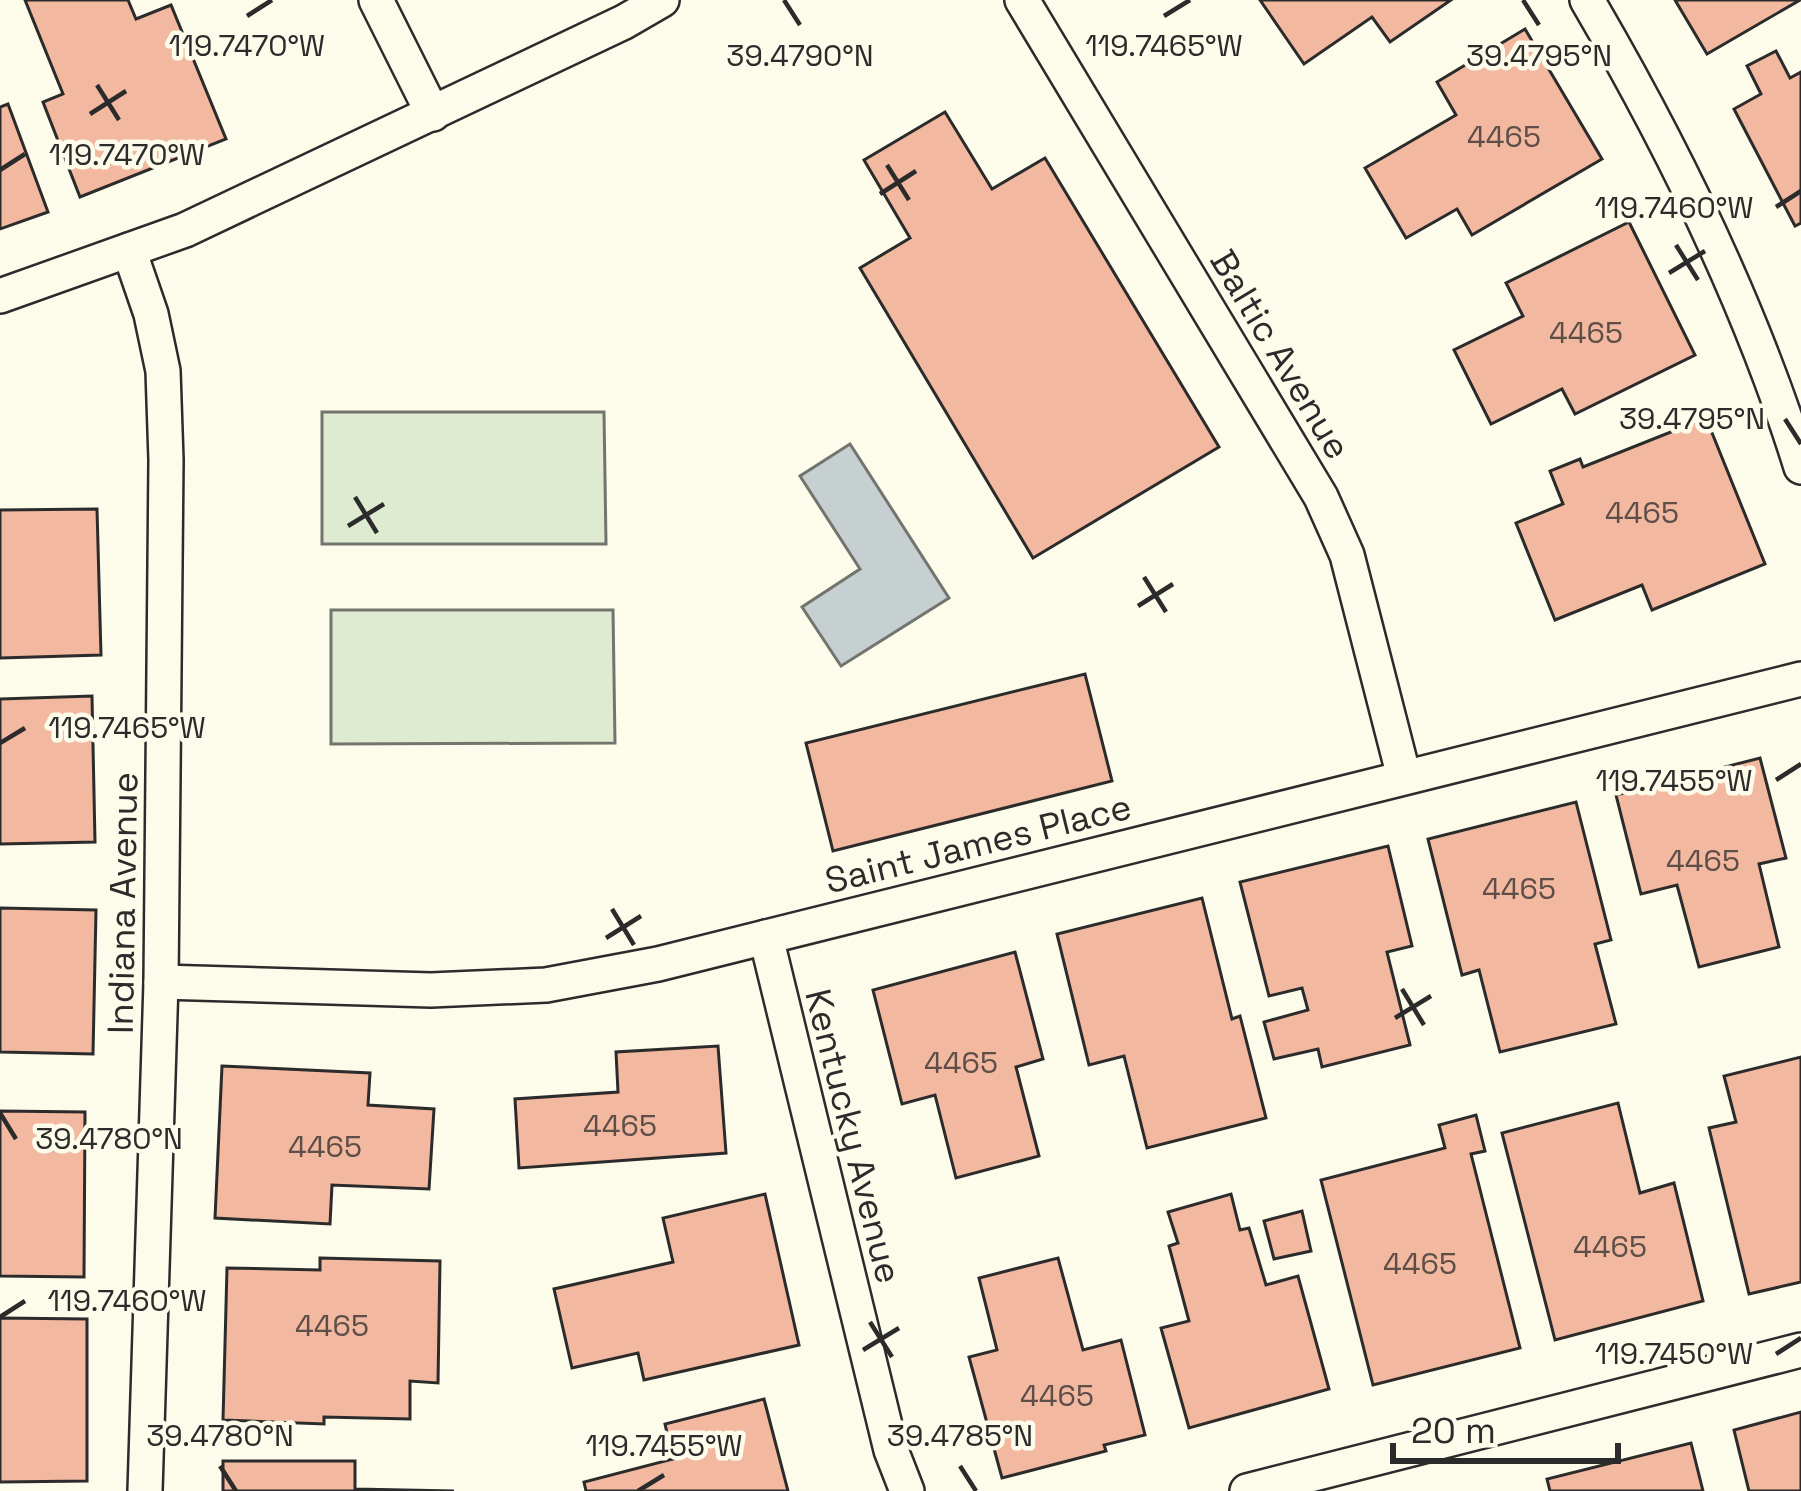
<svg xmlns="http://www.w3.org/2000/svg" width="1801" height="1491" font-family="'Space Grotesk',sans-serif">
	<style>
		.green { fill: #deebd1; stroke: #74746e; stroke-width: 3 }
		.water { fill: #c7d0d0; stroke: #74746e; stroke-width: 3 }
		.building { fill: #f2b8a0; stroke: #2b2b2b; stroke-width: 3 }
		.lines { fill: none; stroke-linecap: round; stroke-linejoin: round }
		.service-casing { stroke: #2b2b2b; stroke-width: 38 }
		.service { stroke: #fdfbea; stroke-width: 33 }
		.ticks { fill: none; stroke: #2b2b2b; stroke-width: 4.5 }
		.labels { text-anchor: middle; stroke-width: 9; stroke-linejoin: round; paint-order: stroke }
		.number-label { font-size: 30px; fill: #5d4e48 }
		.street-label { font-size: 36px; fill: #2b2b2b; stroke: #fdfbea }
		.ticks-label { font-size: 30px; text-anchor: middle; fill: #2b2b2b; stroke: #fdfbea; stroke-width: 9; stroke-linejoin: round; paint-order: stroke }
	</style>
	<rect width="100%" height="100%" fill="#fdfbea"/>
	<g class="green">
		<path d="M322,412H604L606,544H322Z"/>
		<path d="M331,610H613L615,743L331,744Z"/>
	</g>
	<path class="water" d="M850,444L949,598L841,666L802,607L860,569L800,476Z"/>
	<g class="building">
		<path d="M25,0H128L136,19L171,5L226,139L80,197L43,102L63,94Z"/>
		<path d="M1260,0H1451L1390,42L1372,17L1304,64Z"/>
		<path d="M1675,0H1800L1707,54Z"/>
		<path d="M1525,29L1602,159L1472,235L1457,209L1406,238L1365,168L1456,115L1437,82Z"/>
		<path d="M1776,51L1790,78L1801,72V223L1795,226L1734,109L1761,94L1747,66Z"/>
		<path d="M8,104L48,212L0,229V107Z"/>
		<path d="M945,112L992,189L1045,158L1219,447L1033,558L860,268L910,238L864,160Z"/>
		<path d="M1629,222L1695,355L1575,414L1562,389L1491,424L1454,350L1523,316L1506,283Z"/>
		<path d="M1706,418L1765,564L1652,610L1642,585L1555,620L1516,523L1563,504L1550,471L1580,459L1583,467Z"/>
		<path d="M97,509L101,655L0,658V510Z"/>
		<path d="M1085,674L1112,781L833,851L806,743Z"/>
		<path d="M92,696L95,842L0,844V699Z"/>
		<path d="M1760,758L1786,858L1759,864L1779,947L1699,967L1677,885L1641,894L1616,795Z"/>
		<path d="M1576,802L1611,940L1595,944L1616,1024L1500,1052L1479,970L1462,975L1428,839Z"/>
		<path d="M1388,846L1412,946L1387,952L1410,1045L1322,1067L1318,1049L1274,1059L1264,1022L1308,1010L1302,988L1269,996L1240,882Z"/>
		<path d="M1202,898L1232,1019L1240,1016L1266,1118L1147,1148L1124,1056L1089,1065L1057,934Z"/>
		<path d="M0,908L96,910L93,1054L0,1052Z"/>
		<path d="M1015,952L1043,1059L1016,1067L1039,1156L956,1178L935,1095L902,1104L873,990Z"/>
		<path d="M718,1046L726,1153L519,1168L515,1099L618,1092L616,1052Z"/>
		<path d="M1801,1057V1282L1749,1294L1709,1128L1736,1122L1724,1076Z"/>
		<path d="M222,1066L370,1073L368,1105L434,1109L429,1189L332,1185L330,1224L215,1218Z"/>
		<path d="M1618,1103L1640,1193L1674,1183L1703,1301L1555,1340L1502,1133Z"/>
		<path d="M0,1111L85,1112L84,1277L0,1276Z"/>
		<path d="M1476,1115L1485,1151L1471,1154L1520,1348L1373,1385L1321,1180L1445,1148L1439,1125Z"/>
		<path d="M765,1194L799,1345L644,1380L638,1353L572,1368L554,1289L673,1262L663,1218Z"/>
		<path d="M1231,1194L1240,1230L1249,1228L1266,1285L1298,1276L1329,1389L1189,1428L1161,1328L1189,1321L1169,1246L1178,1243L1168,1212Z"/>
		<path d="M1302,1211L1311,1251L1274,1259L1264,1221Z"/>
		<path d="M320,1258L440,1261L438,1383L410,1381V1419L324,1417V1424L223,1420L227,1268L320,1270Z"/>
		<path d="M1058,1258L1083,1350L1121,1340L1145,1435L1104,1445L1106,1451L1002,1478L969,1357L997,1350L979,1278Z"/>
		<path d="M0,1318L87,1319V1481L0,1482Z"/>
		<path d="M764,1399L788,1491H586L584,1482L673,1459L665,1424Z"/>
		<path d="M1801,1412V1491H1749L1734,1430Z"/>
		<path d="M1691,1443L1703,1491H1550L1547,1479Z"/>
		<path d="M223,1461H355V1489L454,1491H223Z"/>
	</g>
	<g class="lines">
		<g class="service-casing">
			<g id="service">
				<path d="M376,0L433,114"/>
				<path d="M1022,0L1321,497L1347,555L1404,777"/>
				<path d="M1587,0C1673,147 1750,303 1801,467"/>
				<path d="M129,250L151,314L163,371L166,460L161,982L145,1491"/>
				<path d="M0,296L185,230L624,22L662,0"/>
				<path d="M766,937L891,1450L907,1491"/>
				<path d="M161,982L431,990L546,985L658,964L1801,679"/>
				<path d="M1247,1491L1801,1350"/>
			</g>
		</g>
		<use href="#service" class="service"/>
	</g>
	<path class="ticks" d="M784,0L800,25M1523,0L1539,25M247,16L272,0M1164,16L1190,0M97,85L119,120M90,114L126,91M887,165L909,200M0,170L25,154M880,194L916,171M1776,207L1801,191M1676,245L1698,280M1669,273L1705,251M1785,419L1801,444M355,497L377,533M348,526L384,504M1144,577L1166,612M1138,606L1173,584M0,743L25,728M1776,780L1801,764M612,909L634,945M606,938L641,916M1402,989L1424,1025M1395,1018L1431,996M0,1113L16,1139M0,1317L25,1301M870,1322L892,1357M863,1350L899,1328M1776,1354L1801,1338M220,1466L236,1491M960,1466L976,1491M638,1491L664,1475"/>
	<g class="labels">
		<g class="number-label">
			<text x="1504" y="147">4465</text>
			<text x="1586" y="343">4465</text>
			<text x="1642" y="523">4465</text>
			<text x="1703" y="871">4465</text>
			<text x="1519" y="899">4465</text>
			<text x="961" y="1073">4465</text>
			<text x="620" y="1136">4465</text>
			<text x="325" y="1157">4465</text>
			<text x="1610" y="1257">4465</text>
			<text x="1420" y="1274">4465</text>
			<text x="332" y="1336">4465</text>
			<text x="1057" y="1406">4465</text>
		</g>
		<g class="street-label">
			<text transform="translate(1281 354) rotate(59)" y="13">Baltic Avenue</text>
			<text transform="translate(978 843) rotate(-14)" y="13">Saint James Place</text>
			<text transform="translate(122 903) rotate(-89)" y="13">Indiana Avenue</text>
			<text transform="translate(854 1136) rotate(76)" y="13">Kentucky Avenue</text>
		</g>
	</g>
	<g class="ticks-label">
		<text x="1164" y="56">119.7465°W</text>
		<text x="247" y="56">119.7470°W</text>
		<text x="800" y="66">39.4790°N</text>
		<text x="1539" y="66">39.4795°N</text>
		<text x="127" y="165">119.7470°W</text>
		<text x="1674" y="218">119.7460°W</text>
		<text x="1692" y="429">39.4795°N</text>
		<text x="127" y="738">119.7465°W</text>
		<text x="1674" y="791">119.7455°W</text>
		<text x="109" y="1149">39.4780°N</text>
		<text x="127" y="1311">119.7460°W</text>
		<text x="1674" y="1364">119.7450°W</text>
		<text x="220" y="1446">39.4780°N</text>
		<text x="960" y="1446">39.4785°N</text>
		<text x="664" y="1456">119.7455°W</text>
	</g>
	<path d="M1393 1443v18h225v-18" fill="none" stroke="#2b2b2b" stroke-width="6"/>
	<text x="1411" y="1443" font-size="36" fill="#2b2b2b" stroke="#fdfbea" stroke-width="9" paint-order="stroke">20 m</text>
</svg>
